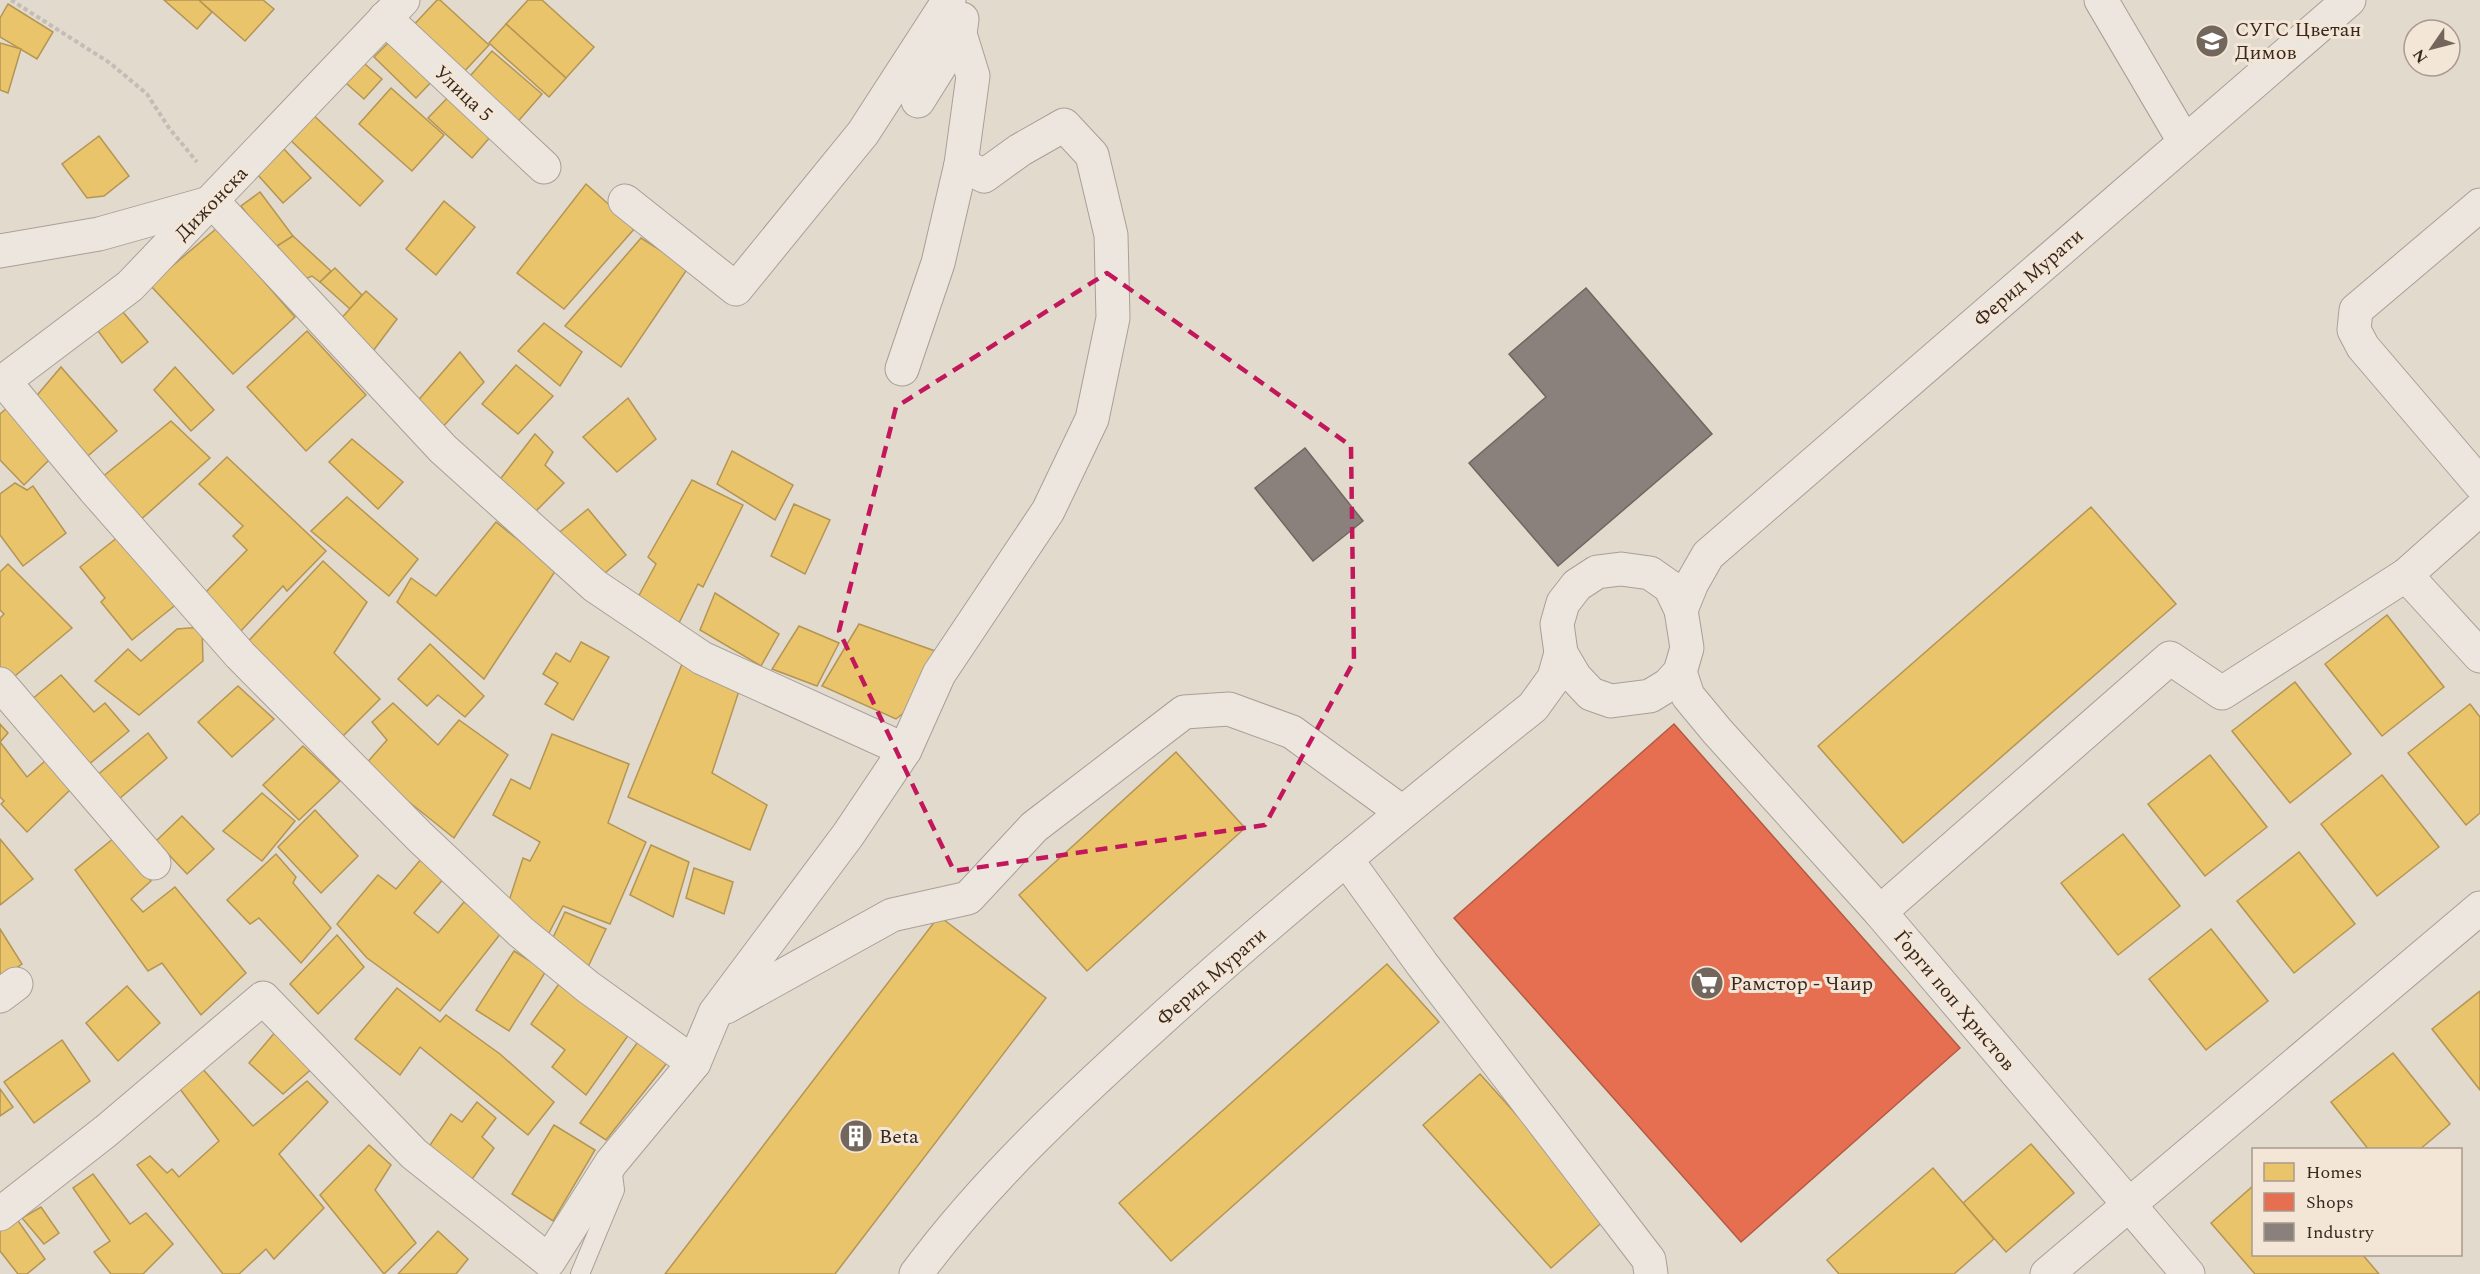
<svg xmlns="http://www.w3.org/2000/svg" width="2480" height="1274" font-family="Spectral,serif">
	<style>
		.homes { fill: #e9c46a; stroke: #b49554; stroke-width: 1.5 }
		.shops { fill: #e76f51; stroke: #b25a42; stroke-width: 1.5 }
		.industry { fill: #8a817c; stroke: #716660; stroke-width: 1.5 }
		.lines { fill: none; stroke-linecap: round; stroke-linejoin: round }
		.service-casing { stroke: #a8a097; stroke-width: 20 }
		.minor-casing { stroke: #a8a097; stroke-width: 35 }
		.tertiary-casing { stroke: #a8a097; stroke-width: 35 }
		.path { stroke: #c4bdb6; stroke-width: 4; stroke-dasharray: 4.5 3; stroke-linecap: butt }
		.service { stroke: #ece6df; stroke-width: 18 }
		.minor { stroke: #ece6df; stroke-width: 33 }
		.tertiary { stroke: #ece6df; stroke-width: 33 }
		.marked { fill: none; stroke: #c2185b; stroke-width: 4.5; stroke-dasharray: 12 8; stroke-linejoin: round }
		.labels { text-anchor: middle; stroke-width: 6; stroke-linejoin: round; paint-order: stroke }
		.poi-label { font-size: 20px; fill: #372820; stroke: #f3e6d6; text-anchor: start }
		.street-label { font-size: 20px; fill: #372820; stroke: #f3e6d6 }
	</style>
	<rect width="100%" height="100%" fill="#e3dace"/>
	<g class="homes">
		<path d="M164,0H199L212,12L197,29Z"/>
		<path d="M199,0H263L274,9L245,41Z"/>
		<path d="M437,0H440L489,45L460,76L409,30Z"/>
		<path d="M528,0H542L594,47L566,78L506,24Z"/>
		<path d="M8,4L53,32L37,59L0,37V18Z"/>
		<path d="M506,24L566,78L549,97L489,43Z"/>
		<path d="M396,35L437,76L416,98L374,57Z"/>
		<path d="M0,43L21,49L8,93L0,90Z"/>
		<path d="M492,51L542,94L514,126L464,83Z"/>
		<path d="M357,57L382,79L364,99L339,77Z"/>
		<path d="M391,88L444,135L412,171L359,124Z"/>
		<path d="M456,89L498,128L472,158L428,118Z"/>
		<path d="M308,110L383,181L360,206L285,135Z"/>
		<path d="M99,136L129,176L104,196L87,198L62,164Z"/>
		<path d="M284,149L311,178L283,203L257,174Z"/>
		<path d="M586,184L635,228L564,309L517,273Z"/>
		<path d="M260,192L293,236L273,249L241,206Z"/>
		<path d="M444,201L475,227L436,275L406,249Z"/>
		<path d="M217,228L295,317L233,374L150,285Z"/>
		<path d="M293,236L331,271L320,282L312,276L305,279L277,246Z"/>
		<path d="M641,238L688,268L621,367L565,326Z"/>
		<path d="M335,268L362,295L350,309L320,282Z"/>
		<path d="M366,291L397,319L370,355L337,323Z"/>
		<path d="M123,312L148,342L122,363L98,331Z"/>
		<path d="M544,323L582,352L560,386L518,351Z"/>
		<path d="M307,331L366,395L306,451L247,387Z"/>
		<path d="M460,352L484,382L440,430L415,404Z"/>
		<path d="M516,365L553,396L518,434L482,404Z"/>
		<path d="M61,367L117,431L82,461L33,400Z"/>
		<path d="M175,367L214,410L191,431L154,390Z"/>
		<path d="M628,398L656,439L617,472L583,437Z"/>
		<path d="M7,408L54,455L24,485L0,460V414Z"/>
		<path d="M171,421L210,458L137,523L101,478Z"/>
		<path d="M535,434L553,452L545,465L564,483L534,513L498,482Z"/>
		<path d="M352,439L403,482L378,509L329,462Z"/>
		<path d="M732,451L793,485L775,520L717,484Z"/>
		<path d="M227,457L326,551L287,591L283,586L239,633L203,595L247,550L233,536L243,526L199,484Z"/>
		<path d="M692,480L743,505L703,587L698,584L679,623L637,599L656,564L648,557Z"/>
		<path d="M15,483L27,490L33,486L66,533L23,566L0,535V494Z"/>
		<path d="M347,497L418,559L389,596L311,531Z"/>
		<path d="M794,504L830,520L805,574L771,556Z"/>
		<path d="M2091,507L2176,604L1903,843L1818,746Z"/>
		<path d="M588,509L626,555L598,579L556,535Z"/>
		<path d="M496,522L556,570L484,679L397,602L411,578L436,596Z"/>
		<path d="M123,533L178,603L132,640L101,602L105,598L80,567Z"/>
		<path d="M323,561L367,602L334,653L380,699L338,741L242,648Z"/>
		<path d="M8,564L72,628L9,681L0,671V618L4,614L0,610V572Z"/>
		<path d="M715,593L779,634L761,666L700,630Z"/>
		<path d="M2387,615L2444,687L2382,736L2325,664Z"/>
		<path d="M859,624L938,652L911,707L896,719L822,686Z"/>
		<path d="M799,626L839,643L817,686L772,669Z"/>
		<path d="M202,627L203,661L139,715L95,681L128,649L141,661L177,629Z"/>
		<path d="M581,642L609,657L573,720L545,704L558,683L543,674L556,653L570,662Z"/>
		<path d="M430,644L484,696L465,717L438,695L427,706L398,679Z"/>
		<path d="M682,664L739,691L712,773L767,805L750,850L628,797Z"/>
		<path d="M61,675L94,712L105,703L129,731L81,771L25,705Z"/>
		<path d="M2295,682L2351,754L2290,803L2232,731Z"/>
		<path d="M238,686L274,719L232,757L198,722Z"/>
		<path d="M393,703L438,745L459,720L508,755L454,838L364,766L387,740L372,722Z"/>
		<path d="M2470,704L2480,717V813L2466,825L2408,753Z"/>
		<path d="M0,724L8,733L0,742Z"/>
		<path d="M148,733L167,758L112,805L90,781Z"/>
		<path d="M552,734L629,764L608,823L646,842L610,924L563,906L548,935L507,907L523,858L530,861L540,842L493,815L511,779L530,789Z"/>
		<path d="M0,742L27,777L45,761L70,790L27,832L1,804L4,801L0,797Z"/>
		<path d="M303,746L340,781L299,820L263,785Z"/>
		<path d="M1176,752L1245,828L1087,971L1019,895Z"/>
		<path d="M2210,755L2267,827L2205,876L2148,804Z"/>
		<path d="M2382,775L2439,847L2377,896L2321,824Z"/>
		<path d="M262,793L295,821L262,861L223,831Z"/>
		<path d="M315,810L358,856L321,893L278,847Z"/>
		<path d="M182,816L214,849L187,874L156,841Z"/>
		<path d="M2123,834L2180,906L2118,955L2061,883Z"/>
		<path d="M114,838L151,881L131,899L143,912L175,887L246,973L201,1015L162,963L148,971L75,870Z"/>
		<path d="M0,839L33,879L0,905Z"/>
		<path d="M651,845L689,862L673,917L630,895Z"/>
		<path d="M2299,852L2355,924L2294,973L2237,901Z"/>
		<path d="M276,854L296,877L293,883L331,928L301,963L259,918L250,924L227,900Z"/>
		<path d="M422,858L445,877L414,913L438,933L464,902L505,928L440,1011L367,958L337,924L378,875L396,889Z"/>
		<path d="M694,868L733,882L724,914L686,898Z"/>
		<path d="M565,912L606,929L588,967L550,944Z"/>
		<path d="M939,916L1046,998L835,1274H665Z"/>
		<path d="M0,929L22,964L0,979Z"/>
		<path d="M2211,929L2268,1001L2206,1050L2149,979Z"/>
		<path d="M337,935L364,967L318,1014L290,984Z"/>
		<path d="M514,951L546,971L509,1031L476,1010Z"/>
		<path d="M1387,964L1439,1022L1171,1261L1119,1203Z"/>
		<path d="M563,978L632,1030L586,1095L552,1067L565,1050L531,1024Z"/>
		<path d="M127,986L160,1023L118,1061L86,1023Z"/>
		<path d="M397,988L440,1022L446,1015L500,1054L554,1102L528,1135L420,1047L400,1075L355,1039Z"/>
		<path d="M2480,991V1090L2432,1029Z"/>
		<path d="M276,1031L315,1066L283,1094L249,1063Z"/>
		<path d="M642,1036L670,1059L606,1140L580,1123Z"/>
		<path d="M62,1040L90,1081L34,1123L4,1082Z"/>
		<path d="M2393,1053L2450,1124L2419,1150H2369L2331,1102Z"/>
		<path d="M201,1067L253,1126L307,1081L328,1102L279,1154L324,1208L274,1259L266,1249L239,1274H223L137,1165L150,1156L167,1173L172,1169L179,1177L219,1141L180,1089Z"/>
		<path d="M1480,1074L1608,1217L1551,1268L1423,1125Z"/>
		<path d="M0,1089L13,1107L0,1116Z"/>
		<path d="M477,1102L496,1118L482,1137L494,1148L468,1185L426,1151L451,1114L462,1122Z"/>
		<path d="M554,1125L595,1150L553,1221L512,1194Z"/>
		<path d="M2031,1144L2074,1193L2006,1252L1963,1203Z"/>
		<path d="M369,1145L391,1165L375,1190L416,1243L384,1274L320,1195Z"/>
		<path d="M1933,1168L1994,1239L1954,1274H1839L1827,1260Z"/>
		<path d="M93,1174L130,1224L146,1213L173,1244L143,1274H111L94,1252L110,1241L73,1188Z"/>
		<path d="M2254,1185V1254H2362L2379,1274H2255L2211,1223Z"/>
		<path d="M41,1207L59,1233L44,1244L22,1218Z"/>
		<path d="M16,1218L45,1259L27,1274H18L0,1251V1230Z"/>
		<path d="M438,1231L468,1259L456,1274H398Z"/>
	</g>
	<path class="shops" d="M1674,724L1960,1048L1741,1242L1454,918Z"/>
	<g class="industry">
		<path d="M1586,288L1712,434L1558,566L1469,463L1546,397L1509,354Z"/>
		<path d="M1305,448L1363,521L1313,561L1255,488Z"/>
	</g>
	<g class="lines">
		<g class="service-casing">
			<path id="service" d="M580,1274L615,1190L612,1166"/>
		</g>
		<g class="minor-casing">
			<g id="minor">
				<path d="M2101,0L2184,141"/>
				<path d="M385,18L544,167"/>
				<path d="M918,101L960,34L962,19"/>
				<path d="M625,201L736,289L863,133L949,0"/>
				<path d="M2480,205L2356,310L2354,330L2363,347L2480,484"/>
				<path d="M0,251L99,234L213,202L443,449L595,586L702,658L905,750"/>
				<path d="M902,369L938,263L961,164L973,76L960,34"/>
				<path d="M4,381L94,489L240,655L420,837L521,932L588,987L694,1063"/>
				<path d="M0,384L130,286L403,0"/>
				<path d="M2406,575L2480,656"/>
				<path d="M1680,672L1688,696L1717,731L1880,912L2188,1274"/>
				<path d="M0,684L154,863"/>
				<path d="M1346,859L1422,964L1649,1260L1651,1274"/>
				<path d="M1880,912L2170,658L2222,693L2406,575L2480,509"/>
				<path d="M0,996L16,984"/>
				<path d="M726,1007L892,915L968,898L1034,827L1184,712L1229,709L1292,732L1402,812"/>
				<path d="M0,1214L106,1131L263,998L414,1154L549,1261L611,1163L694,1063L715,1013L848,835L905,750L939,674L1048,511L1092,419L1113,318L1111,235L1092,155L1064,125L1020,150L984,176L961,164"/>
				<path d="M2047,1274L2480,908"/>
			</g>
		</g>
		<g class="tertiary-casing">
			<g id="tertiary">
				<path d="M1621,569L1650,573L1670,587L1681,610L1687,648L1680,672L1668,685L1650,696L1611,701L1591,694L1575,677L1561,653L1557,624L1563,603L1577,585L1597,572Z"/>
				<path d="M1681,610L1692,583L1708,555L2349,0"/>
				<path d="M916,1274C985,1181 1069,1103 1154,1026C1276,915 1404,810 1533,707L1554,678L1561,653"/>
			</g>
		</g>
		<path class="path" d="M11,0L110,63L147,94L169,128L197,162"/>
		<use href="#service" class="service"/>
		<use href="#minor" class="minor"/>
		<use href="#tertiary" class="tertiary"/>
	</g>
	<path class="marked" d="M1107,273L1351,446L1354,661L1265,825L954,871L839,631L896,407Z"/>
	<defs>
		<g id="school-disc" transform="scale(1.725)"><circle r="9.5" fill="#73665d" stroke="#f3e6d6"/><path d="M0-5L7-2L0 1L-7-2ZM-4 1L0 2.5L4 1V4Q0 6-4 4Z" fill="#fff"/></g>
		<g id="supermarket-disc" transform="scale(1.725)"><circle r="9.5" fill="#73665d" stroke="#f3e6d6"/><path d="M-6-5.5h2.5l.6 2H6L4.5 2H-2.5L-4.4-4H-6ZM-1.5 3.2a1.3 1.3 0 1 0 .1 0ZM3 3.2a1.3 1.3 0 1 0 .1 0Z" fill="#fff"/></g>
		<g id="building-disc" transform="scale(1.725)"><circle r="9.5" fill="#73665d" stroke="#f3e6d6"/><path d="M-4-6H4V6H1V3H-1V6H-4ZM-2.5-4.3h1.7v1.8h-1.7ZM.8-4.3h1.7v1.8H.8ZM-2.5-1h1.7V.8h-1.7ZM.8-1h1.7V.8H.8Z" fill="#fff"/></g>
	</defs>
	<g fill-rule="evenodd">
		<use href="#school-disc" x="2212" y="41"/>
		<use href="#supermarket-disc" x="1707" y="983"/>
		<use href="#building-disc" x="856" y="1136"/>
	</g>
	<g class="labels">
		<g class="poi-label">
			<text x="2235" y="36">СУГС Цветан<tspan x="2235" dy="23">Димов</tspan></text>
			<text x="1730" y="990">Рамстор - Чаир</text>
			<text x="879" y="1143">Beta</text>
		</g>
		<g class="street-label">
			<text transform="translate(464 93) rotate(43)" y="7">Улица 5</text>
			<text transform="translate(211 203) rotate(-46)" y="7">Дижонска</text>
			<text transform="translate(2028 277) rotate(-41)" y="7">Ферид Мурати</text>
			<text transform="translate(1211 976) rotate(-41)" y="7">Ферид Мурати</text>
			<text transform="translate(1955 1000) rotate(50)" y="7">Ѓорги поп Христов</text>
		</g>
	</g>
	<rect x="2252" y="1148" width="210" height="108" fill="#f3e6d6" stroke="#a89a8d" stroke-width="1.5"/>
	<rect x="2264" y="1163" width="30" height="18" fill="#e9c46a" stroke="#a89a8d" stroke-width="1.5"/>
	<text x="2306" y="1178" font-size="18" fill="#372820">Homes</text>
	<rect x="2264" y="1193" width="30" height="18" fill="#e76f51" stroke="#a89a8d" stroke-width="1.5"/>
	<text x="2306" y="1208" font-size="18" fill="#372820">Shops</text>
	<rect x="2264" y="1223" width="30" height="18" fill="#8a817c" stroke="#a89a8d" stroke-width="1.5"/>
	<text x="2306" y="1238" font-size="18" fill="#372820">Industry</text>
	<g transform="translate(2432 48) rotate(235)"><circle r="28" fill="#f3e6d6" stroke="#a89a8d" stroke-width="1.5"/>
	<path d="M0-4.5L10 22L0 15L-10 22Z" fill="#73665d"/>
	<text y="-9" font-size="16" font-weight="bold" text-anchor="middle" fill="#372820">N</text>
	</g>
</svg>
